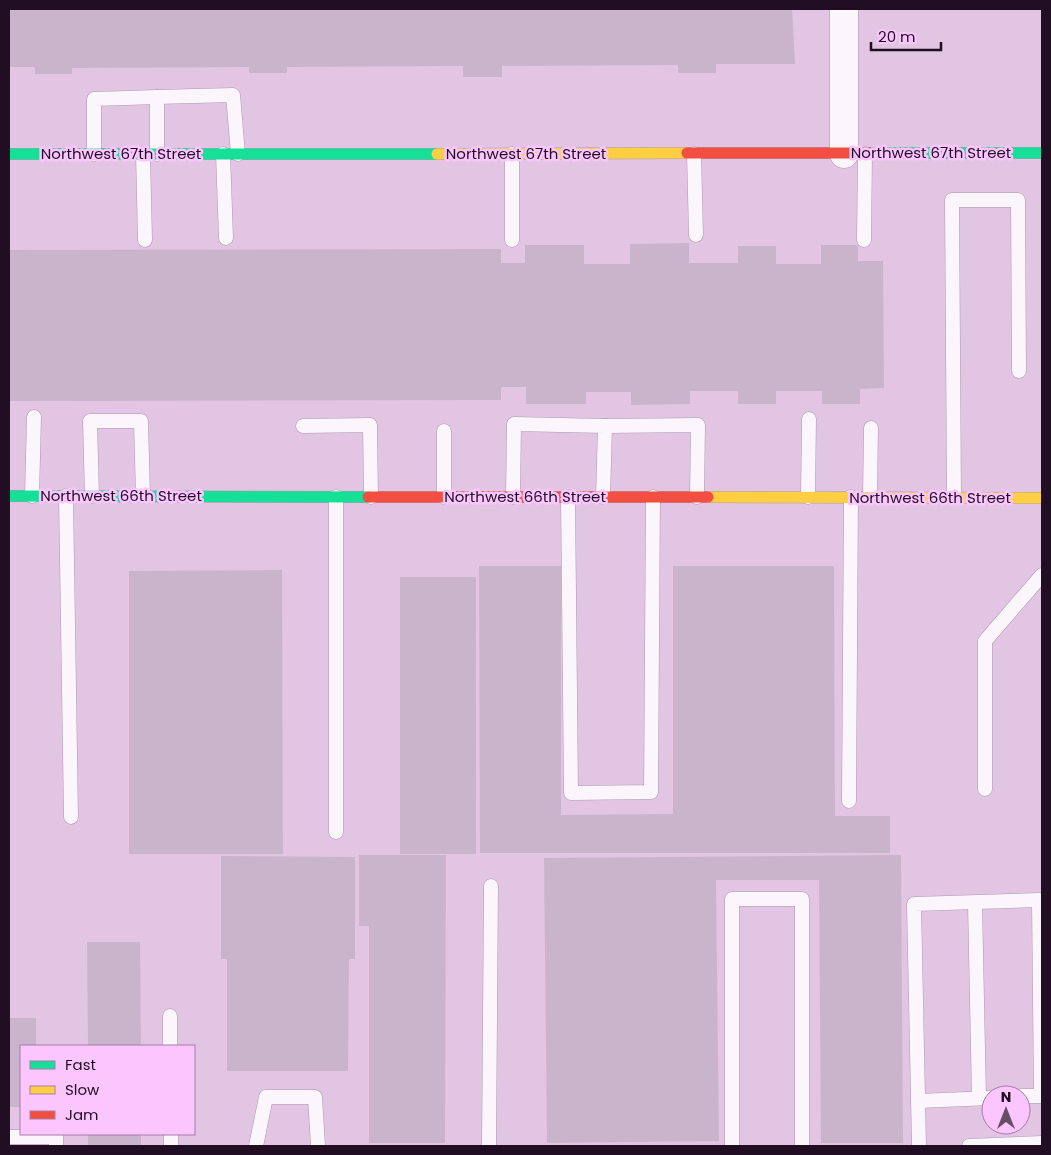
<svg xmlns="http://www.w3.org/2000/svg" width="1051" height="1155" font-family="Poppins,sans-serif">
	<style>
		.building { fill: #cab4cb }
		.lines { fill: none; stroke-linecap: round; stroke-linejoin: round }
		.lane-casing { stroke: #ae97af; stroke-width: 15 }
		.street-casing { stroke: #ae97af; stroke-width: 29 }
		.fast-casing { stroke: #ae97af; stroke-width: 12 }
		.slow-casing { stroke: #ae97af; stroke-width: 12 }
		.jam-casing { stroke: #ae97af; stroke-width: 12 }
		.lane { stroke: #fbf6fb; stroke-width: 14 }
		.street { stroke: #fbf6fb; stroke-width: 28 }
		.fast { stroke: #16e098; stroke-width: 11 }
		.slow { stroke: #ffcf43; stroke-width: 11 }
		.jam { stroke: #f24e42; stroke-width: 11 }
		.labels { text-anchor: middle; stroke-width: 5; stroke-linejoin: round; paint-order: stroke }
		.street-label { font-size: 15px; fill: #210e22; stroke: #fbc5fe }
	</style>
	<rect width="100%" height="100%" fill="#e2c5e3"/>
	<g class="building">
		<path d="M9,9H792L795,64H716V73H678V65L502,66V77H463V66L287,67V73H249V67L72,68V74H35V67H9Z"/>
		<path d="M689,243V263H738V246H776V264H821V245H858V261H883L884,388L860,389V404H822V391H776V404H738V391H690V404L631,405V392H586V404H526V387H501V400L9,401V250L501,249V263H525V245H584V264H630V244Z"/>
		<path d="M479,566H561V815L673,814V566H834L835,816H890V853H480Z"/>
		<path d="M282,570L283,854H129V571Z"/>
		<rect x="400" y="577" width="76" height="277"/>
		<path d="M359,855H446L445,1143H369V926H359Z"/>
		<path d="M901,855L903,1143H821L819,880H716L719,1141L547,1143L544,858Z"/>
		<path d="M221,856L355,857V959H349L348,1071H227V959H221Z"/>
		<path d="M87,942H140L141,1046H88Z"/>
		<path d="M9,1018H36V1046H21V1107H9Z"/>
		<rect x="88" y="1134" width="53" height="12"/>
	</g>
	<g class="lines">
		<g class="lane-casing">
			<g id="lane">
				<path d="M157,97L233,95L238,154"/>
				<path d="M94,154V99L157,97V154"/>
				<path d="M143,154L145,240"/>
				<path d="M223,154L226,238"/>
				<path d="M694,154L696,235"/>
				<path d="M512,240V154"/>
				<path d="M864,240L865,154"/>
				<path d="M303,426L370,425L371,497"/>
				<path d="M605,426L698,425L697,497"/>
				<path d="M444,431V497"/>
				<path d="M32,496L34,417"/>
				<path d="M66,496L71,817"/>
				<path d="M92,496L90,421H141L143,496"/>
				<path d="M336,497V832"/>
				<path d="M513,497L514,424L605,426L603,497"/>
				<path d="M568,497L571,793L651,792L653,497"/>
				<path d="M808,497L809,419"/>
				<path d="M870,497L871,428"/>
				<path d="M954,497L952,200H1018L1019,371"/>
				<path d="M985,789V641L1042,575"/>
				<path d="M849,801L851,497"/>
				<path d="M975,903L979,1098"/>
				<path d="M170,1016V1046"/>
				<path d="M918,1101L991,1098"/>
				<path d="M171,1134V1146"/>
				<path d="M9,1137H56V1146"/>
				<path d="M256,1146L266,1097H315L318,1146"/>
				<path d="M489,1146L491,886"/>
				<path d="M732,1146V899H802V1146"/>
				<path d="M919,1146L914,904L1039,900L1041,1096H1021"/>
				<path d="M969,1146L1042,1143"/>
			</g>
		</g>
		<g class="street-casing">
			<path id="street" d="M844,154V9"/>
		</g>
		<g class="fast-casing">
			<g id="fast">
				<path d="M871,153H1042"/>
				<path d="M9,154H437"/>
				<path d="M9,496L368,497"/>
			</g>
		</g>
		<g class="slow-casing">
			<g id="slow">
				<path d="M437,154L687,153"/>
				<path d="M708,497L1042,498"/>
			</g>
		</g>
		<g class="jam-casing">
			<g id="jam">
				<path d="M687,153H871"/>
				<path d="M368,497H708"/>
			</g>
		</g>
		<use href="#lane" class="lane"/>
		<use href="#street" class="street"/>
		<use href="#fast" class="fast"/>
		<use href="#slow" class="slow"/>
		<use href="#jam" class="jam"/>
	</g>
	<g class="labels">
		<g class="street-label">
			<text x="931" y="158">Northwest 67th Street</text>
			<text x="121" y="159">Northwest 67th Street</text>
			<text x="526" y="159">Northwest 67th Street</text>
			<text x="121" y="501">Northwest 66th Street</text>
			<text x="525" y="502">Northwest 66th Street</text>
			<text x="930" y="503">Northwest 66th Street</text>
		</g>
	</g>
	<rect width="1051" height="1155" fill="none" stroke="#210e22" stroke-width="20"/>
	<rect x="20" y="1045" width="175" height="90" fill="#fbc5fe" stroke="#a47ca6"/>
	<rect x="30" y="1061" width="25" height="8" fill="#16e098" stroke="#a47ca6"/>
	<text x="65" y="1070" font-size="15" fill="#210e22">Fast</text>
	<rect x="30" y="1086" width="25" height="8" fill="#ffcf43" stroke="#a47ca6"/>
	<text x="65" y="1095" font-size="15" fill="#210e22">Slow</text>
	<rect x="30" y="1111" width="25" height="8" fill="#f24e42" stroke="#a47ca6"/>
	<text x="65" y="1120" font-size="15" fill="#210e22">Jam</text>
	<g transform="translate(1006 1110)"><circle r="24" fill="#fbc5fe" stroke="#a47ca6"/>
	<path d="M0-4L9 19L0 12L-9 19Z" fill="#654e66"/>
	<text y="-8" font-size="14" font-weight="bold" text-anchor="middle" fill="#210e22">N</text>
	</g>
	<path d="M871 42v8h70v-8" fill="none" stroke="#210e22" stroke-width="2.5"/>
	<text x="878" y="42" font-size="15" fill="#210e22" stroke="#fbc5fe" stroke-width="4" paint-order="stroke">20 m</text>
</svg>
